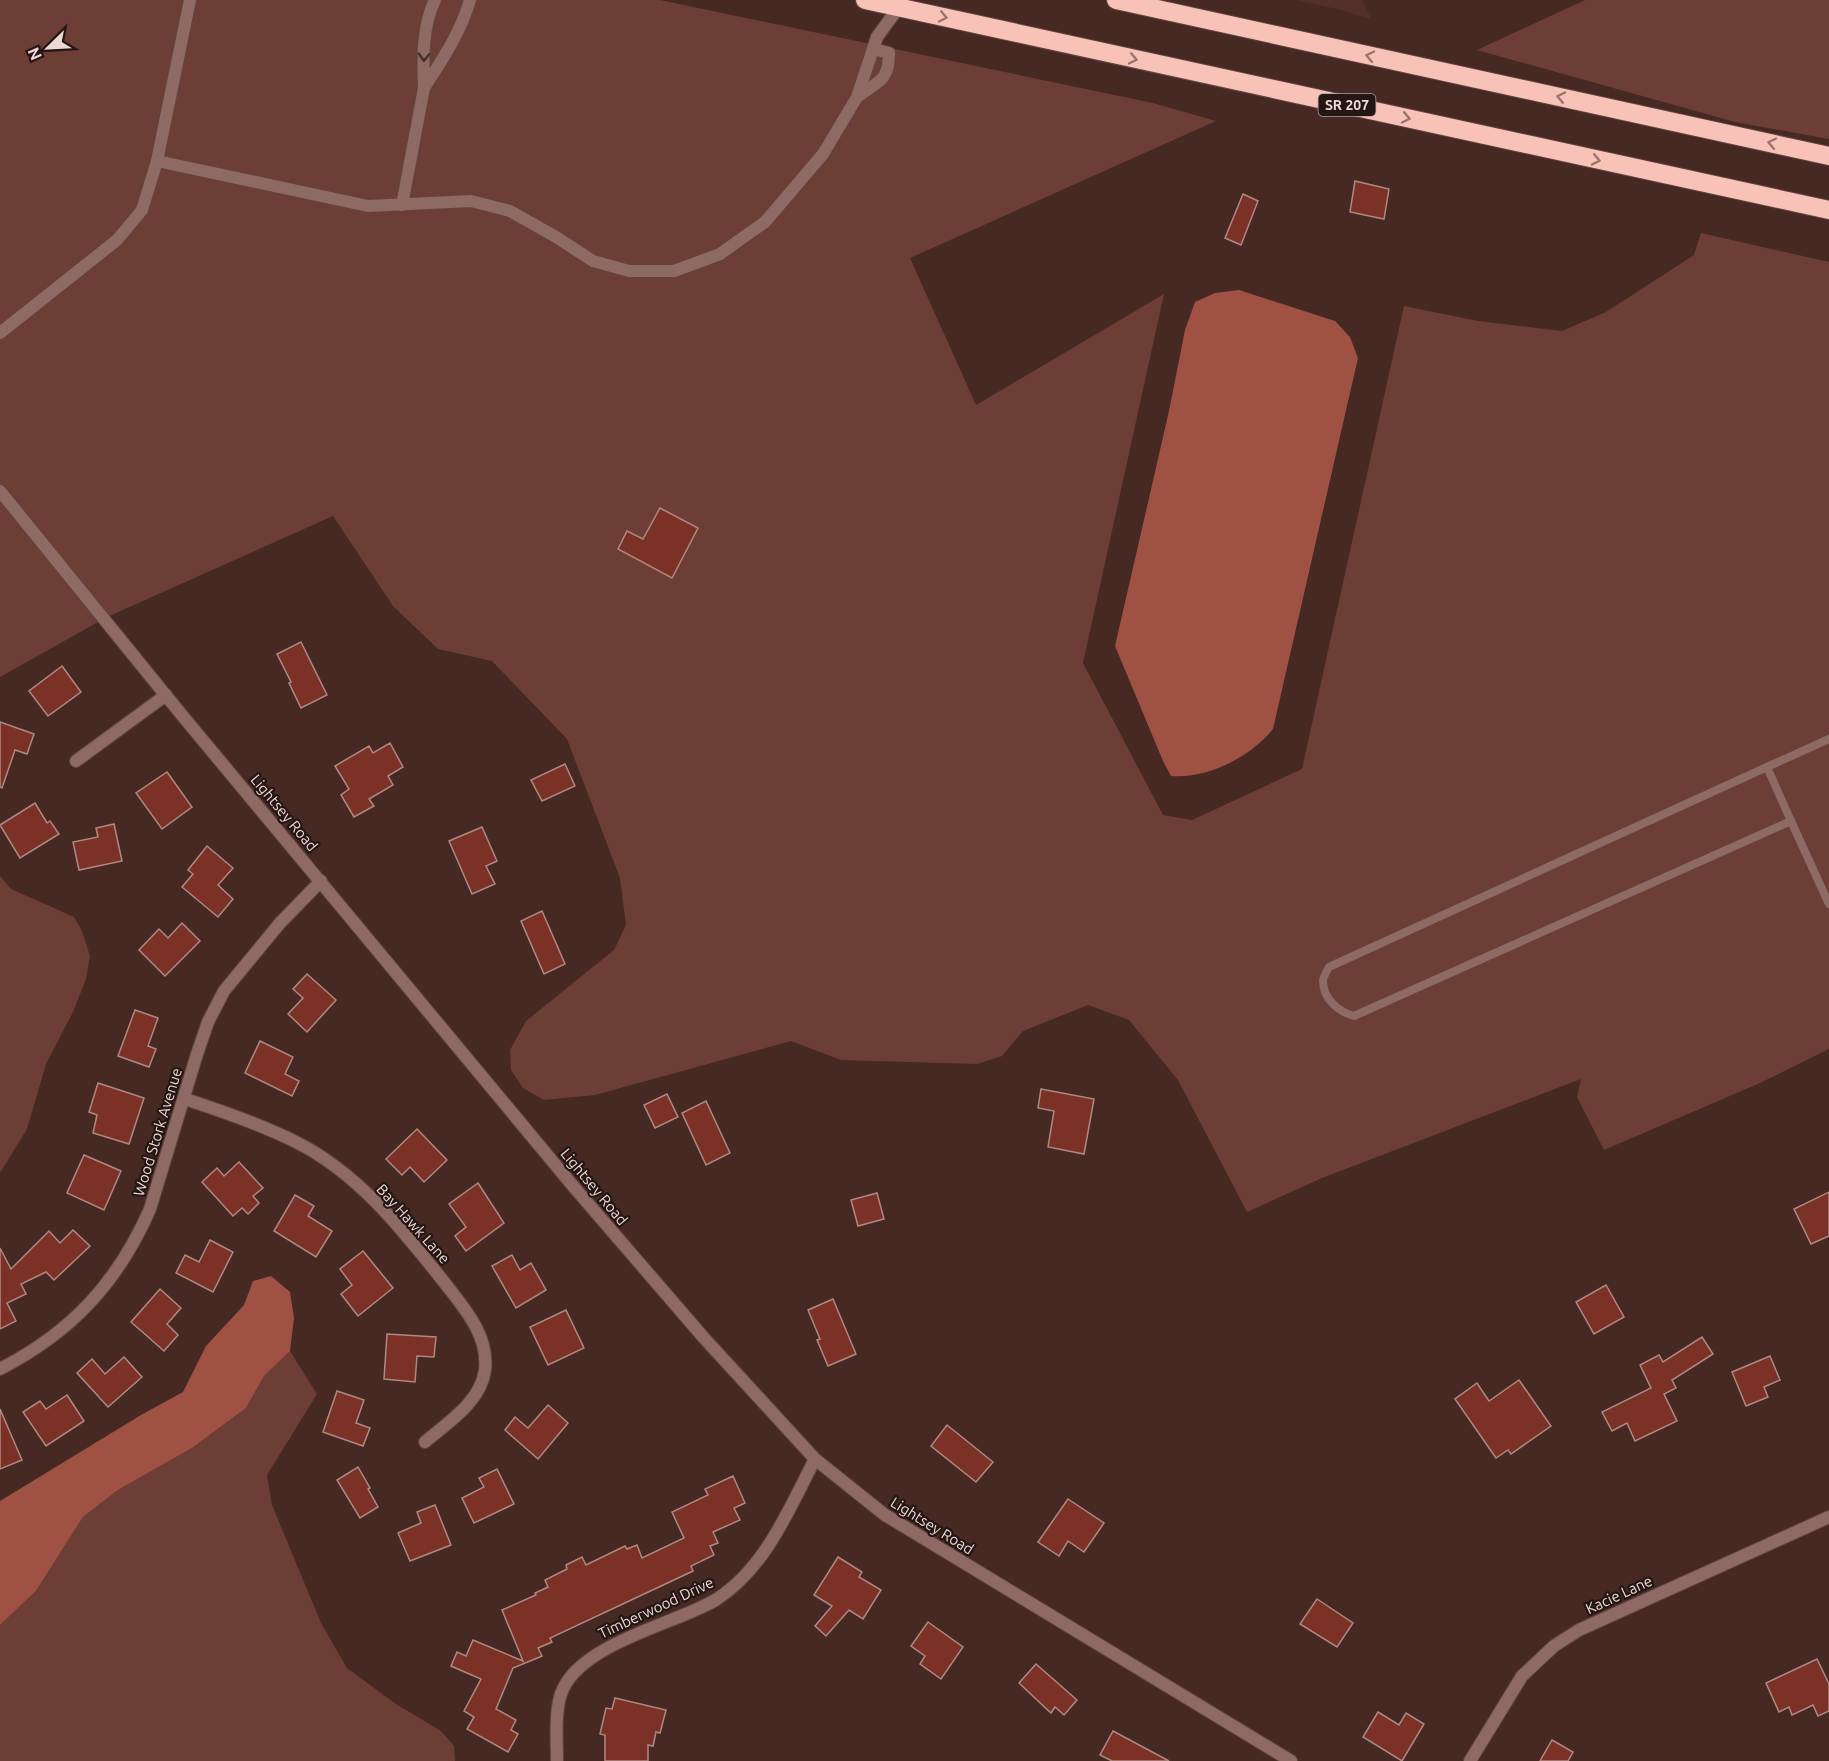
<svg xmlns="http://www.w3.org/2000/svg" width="1829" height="1761" font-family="Ubuntu,sans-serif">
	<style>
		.built { fill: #55302a }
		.green { fill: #6d3e36 }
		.water { fill: #9f5144 }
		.building { fill: #7c3126; stroke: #ae8983; stroke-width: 1.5 }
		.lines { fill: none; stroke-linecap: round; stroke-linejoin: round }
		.lane-casing { stroke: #61453f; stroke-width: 10 }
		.street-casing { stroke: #61453f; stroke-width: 14 }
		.highway-casing { stroke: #61453f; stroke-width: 20 }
		.lane { stroke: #8f6a64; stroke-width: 8 }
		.street { stroke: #8f6a64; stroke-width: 12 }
		.highway { stroke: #f8c2b8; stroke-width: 18 }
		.oneway { stroke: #98756e }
		.oneway2 { stroke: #432f2b }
		.labels { text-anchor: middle; stroke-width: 4.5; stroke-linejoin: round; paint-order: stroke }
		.shield { fill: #231613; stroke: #b09e9a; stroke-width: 1.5 }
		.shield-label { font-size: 14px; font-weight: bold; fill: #ecd8d4 }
		.street-label { font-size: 15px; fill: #ecd8d4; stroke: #231613 }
	</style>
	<rect width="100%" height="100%" fill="#462923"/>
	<path class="built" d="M1296,0H1362L1371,19L1337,9Z"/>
	<g class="green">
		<path d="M0,0H660L1153,103L1216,121L910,258L976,405L1164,294L1083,663L1163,815L1192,820L1302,769L1404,306L1478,321L1562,331L1606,312L1694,255L1701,233L1829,262V1049L1760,1083L1604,1150L1577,1097L1581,1079L1322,1178L1247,1212L1178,1080L1129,1020L1088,1005L1023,1031L1002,1056L977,1064L841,1060L791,1041L595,1095L544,1100L523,1088L511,1070L510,1050L526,1021L614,950L626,925L620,878L567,739L492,661L438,649L393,606L333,516L107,617L0,677Z"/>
		<path d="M1585,0H1829V139L1735,122L1477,50Z"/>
		<path d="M0,876L11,889L74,917L82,931L90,956L86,979L73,1012L46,1064L27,1129L0,1173Z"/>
		<path d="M290,1351L317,1394L267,1475L272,1505L321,1623L347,1668L396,1704L441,1731L454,1746L455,1761H0V1625L36,1591L83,1517L118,1490L192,1448L246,1408L264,1376Z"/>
	</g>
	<g class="water">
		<path d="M1239,290L1335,321L1350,337L1358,358L1273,729C1251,757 1207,779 1171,776L1163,761L1115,646L1169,411L1185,330L1195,302L1215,293Z"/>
		<path d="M271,1276L290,1292L294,1318L290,1351L264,1376L246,1408L192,1448L118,1490L83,1517L36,1591L0,1625V1501L141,1415L183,1392L206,1346L244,1305L253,1281Z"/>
	</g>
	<g class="building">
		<path d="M1355,181L1389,189L1384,219L1350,212Z"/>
		<path d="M1243,194L1258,201L1241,245L1225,238Z"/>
		<path d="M660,508L698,528L672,578L618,549L627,531L643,539Z"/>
		<path d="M301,642L327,695L301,708L289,683L291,682L277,654Z"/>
		<path d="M62,666L81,692L48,716L29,691Z"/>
		<path d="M0,722L34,734L27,754L15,750L2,788L0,787Z"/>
		<path d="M390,743L403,767L388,776L393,785L369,799L374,806L354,817L341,795L349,789L335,766L369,746L373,753Z"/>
		<path d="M565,764L575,786L542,801L531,780Z"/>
		<path d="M167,772L192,807L162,829L136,793Z"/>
		<path d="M35,803L47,823L50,821L59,834L20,858L0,825Z"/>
		<path d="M114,824L122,861L79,870L73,842L98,837L96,828Z"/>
		<path d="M482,827L497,861L486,866L495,884L472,894L449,841Z"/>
		<path d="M207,846L233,868L218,885L233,899L218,917L182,887L193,874L188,870Z"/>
		<path d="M542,911L565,964L544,974L521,921Z"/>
		<path d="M182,923L200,941L165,976L139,950L159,929L168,938Z"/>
		<path d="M307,974L336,1000L307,1032L288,1014L303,998L293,989Z"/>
		<path d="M135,1010L158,1018L148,1046L156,1049L149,1067L118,1056Z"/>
		<path d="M260,1041L293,1057L285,1074L299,1081L292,1096L245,1073Z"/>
		<path d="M98,1083L144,1098L129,1144L93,1133L97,1115L89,1112Z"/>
		<path d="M1041,1089L1094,1099L1084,1154L1048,1147L1054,1111L1038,1108Z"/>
		<path d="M667,1094L678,1117L655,1128L644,1105Z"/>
		<path d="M706,1101L730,1153L706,1165L682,1113Z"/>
		<path d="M417,1129L447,1160L424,1182L410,1167L402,1175L386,1159Z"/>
		<path d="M84,1155L121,1171L104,1210L67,1193Z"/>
		<path d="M239,1162L263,1188L253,1196L259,1203L248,1214L242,1208L233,1216L202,1182L217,1168L224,1176Z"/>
		<path d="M478,1183L504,1223L466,1251L455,1236L466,1227L449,1204Z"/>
		<path d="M1829,1192V1236L1811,1244L1794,1209Z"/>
		<path d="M877,1193L884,1219L858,1226L851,1200Z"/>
		<path d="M295,1195L314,1206L308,1216L332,1231L316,1257L274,1231Z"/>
		<path d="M73,1230L90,1246L54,1280L46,1272L21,1284L26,1294L7,1303L16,1321L0,1329V1248L11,1269L49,1231L60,1243Z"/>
		<path d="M210,1240L233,1252L213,1292L176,1273L185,1255L199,1262Z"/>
		<path d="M363,1251L393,1288L358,1316L341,1294L352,1285L340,1269Z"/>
		<path d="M512,1255L520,1270L531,1263L546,1290L516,1308L492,1266Z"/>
		<path d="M1606,1285L1624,1317L1594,1334L1576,1302Z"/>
		<path d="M160,1289L181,1308L167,1324L178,1335L164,1351L131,1322Z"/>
		<path d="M833,1299L856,1354L828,1366L817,1340L820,1339L808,1310Z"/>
		<path d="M566,1310L584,1348L548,1365L530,1327Z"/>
		<path d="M387,1334L436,1337L434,1357L417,1356L415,1382L384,1379Z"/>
		<path d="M1702,1337L1713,1354L1672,1380L1676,1388L1664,1394L1677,1421L1635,1441L1627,1423L1612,1431L1602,1412L1651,1388L1640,1365L1659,1355L1663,1362Z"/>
		<path d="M1770,1356L1780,1380L1764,1387L1768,1397L1746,1406L1732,1372Z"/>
		<path d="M124,1357L142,1377L108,1407L77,1373L92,1359L105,1374Z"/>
		<path d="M1519,1380L1551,1426L1511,1454L1508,1450L1496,1458L1455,1399L1477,1383L1489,1401Z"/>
		<path d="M337,1391L364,1400L356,1423L370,1428L363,1446L323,1432Z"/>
		<path d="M67,1395L84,1421L46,1446L23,1412L40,1401L46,1409Z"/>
		<path d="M548,1405L568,1423L538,1459L505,1430L515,1417L528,1428Z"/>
		<path d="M0,1409L22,1460L0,1469Z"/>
		<path d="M947,1425L993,1462L976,1482L931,1446Z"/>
		<path d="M358,1467L370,1488L368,1489L378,1507L360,1518L337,1480Z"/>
		<path d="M497,1469L514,1504L474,1523L462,1498L484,1487L479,1478Z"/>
		<path d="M733,1476L745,1503L734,1508L740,1520L713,1532L718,1543L710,1546L714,1555L691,1566L693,1571L550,1638L552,1642L538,1648L542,1656L513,1668L496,1709L516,1720L511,1730L518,1734L508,1752L467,1729L474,1717L464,1711L481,1679L451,1666L457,1652L466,1656L473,1640L523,1661L502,1610L536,1595L535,1593L548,1587L545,1580L567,1569L566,1565L582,1557L586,1565L625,1546L627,1549L637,1545L642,1558L684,1538L672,1512L708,1495L705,1489Z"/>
		<path d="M1068,1499L1104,1523L1084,1552L1068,1541L1059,1556L1038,1542Z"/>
		<path d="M435,1505L451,1545L410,1561L398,1533L421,1523L417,1512Z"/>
		<path d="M838,1557L862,1572L859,1577L881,1590L863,1619L849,1610L826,1636L815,1626L832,1606L814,1595Z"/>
		<path d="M1317,1599L1353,1623L1337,1647L1300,1624Z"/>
		<path d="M928,1622L963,1647L941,1679L920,1664L925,1656L911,1646Z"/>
		<path d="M1817,1659L1829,1684V1711L1818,1716L1813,1705L1792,1715L1789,1707L1779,1712L1766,1683Z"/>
		<path d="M1036,1664L1077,1700L1064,1715L1055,1707L1051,1713L1019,1683Z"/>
		<path d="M615,1698L666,1710L660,1733L656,1732L653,1746L648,1745V1761H605V1735L600,1734L606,1708L612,1709Z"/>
		<path d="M1378,1712L1399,1725L1406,1713L1424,1724L1402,1761L1363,1737Z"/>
		<path d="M1113,1731L1169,1761H1112L1100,1755Z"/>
		<path d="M1552,1740L1573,1752L1568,1761H1540Z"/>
	</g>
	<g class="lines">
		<g class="lane-casing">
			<g id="lane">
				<path d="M1767,767L1791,821L1354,1016C1339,1012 1323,999 1323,981C1323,977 1327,971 1329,967L1767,767L1829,739"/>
				<path d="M1791,821L1829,904"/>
			</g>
		</g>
		<g class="street-casing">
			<g id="street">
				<path d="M435,0C422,26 423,59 424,88C442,60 461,32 470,0"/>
				<path d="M857,97C878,81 889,82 889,53L873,49"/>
				<path d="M157,161L368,206L471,201L510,211L556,237L593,261L629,271H674L720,254L765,222L823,154L857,97L877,37L899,7"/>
				<path d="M402,205L424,88"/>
				<path d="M0,333L117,240L142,210L157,161L190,0"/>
				<path d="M0,491L181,714L573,1186L704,1338L815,1459L885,1515L1291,1761"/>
				<path d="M76,761L166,695"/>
				<path d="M185,1099C222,1111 260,1124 296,1142C358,1173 402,1229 444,1282C464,1308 489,1335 485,1370C481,1402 447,1423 425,1442"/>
				<path d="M0,1369C72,1332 118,1282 150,1209L197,1054L208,1022L224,991L280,923L321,881"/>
				<path d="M557,1761C557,1741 554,1707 563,1689C581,1649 655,1628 693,1611C701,1607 710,1604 717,1599C766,1567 789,1509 815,1459"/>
				<path d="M1470,1761L1522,1676L1554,1646L1579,1630L1829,1517"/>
			</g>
		</g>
		<g class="highway-casing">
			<g id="highway">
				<path d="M865,0L1829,210"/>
				<path d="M1116,0L1829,156"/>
			</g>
		</g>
		<use href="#lane" class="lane"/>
		<use href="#street" class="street"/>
		<use href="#highway" class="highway"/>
	</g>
	<defs><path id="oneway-chevron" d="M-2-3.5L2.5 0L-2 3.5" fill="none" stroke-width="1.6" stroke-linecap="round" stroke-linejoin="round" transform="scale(1.5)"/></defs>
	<g class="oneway">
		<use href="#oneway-chevron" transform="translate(943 17) rotate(12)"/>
		<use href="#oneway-chevron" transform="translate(1370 56) rotate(-168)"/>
		<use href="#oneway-chevron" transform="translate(1133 59) rotate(12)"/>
		<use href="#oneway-chevron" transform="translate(1561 97) rotate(-168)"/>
		<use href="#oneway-chevron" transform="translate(1406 118) rotate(12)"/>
		<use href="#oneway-chevron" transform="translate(1772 143) rotate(-168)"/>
		<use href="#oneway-chevron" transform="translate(1596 160) rotate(12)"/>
	</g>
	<use class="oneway2" href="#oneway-chevron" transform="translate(424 57) rotate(92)"/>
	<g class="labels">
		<rect class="shield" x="1318.5" y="94" width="57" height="22" rx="4.5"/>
		<g class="shield-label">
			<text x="1347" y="110">SR 207</text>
		</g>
		<g class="street-label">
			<text transform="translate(284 813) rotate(50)" y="5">Lightsey Road</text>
			<text transform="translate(158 1132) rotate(-73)" y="5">Wood Stork Avenue</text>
			<text transform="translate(594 1187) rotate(50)" y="5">Lightsey Road</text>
			<text transform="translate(413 1224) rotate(48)" y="5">Bay Hawk Lane</text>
			<text transform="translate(932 1526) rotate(32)" y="5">Lightsey Road</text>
			<text transform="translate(1619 1595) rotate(-25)" y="5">Kacie Lane</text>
			<text transform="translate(656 1608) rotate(-25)" y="5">Timberwood Drive</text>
		</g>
	</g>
	<g transform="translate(48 48) rotate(246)" stroke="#231613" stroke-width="4.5" paint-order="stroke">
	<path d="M0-4.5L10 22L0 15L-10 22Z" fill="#ecd8d4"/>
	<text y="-9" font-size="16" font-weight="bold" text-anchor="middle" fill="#ecd8d4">N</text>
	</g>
</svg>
